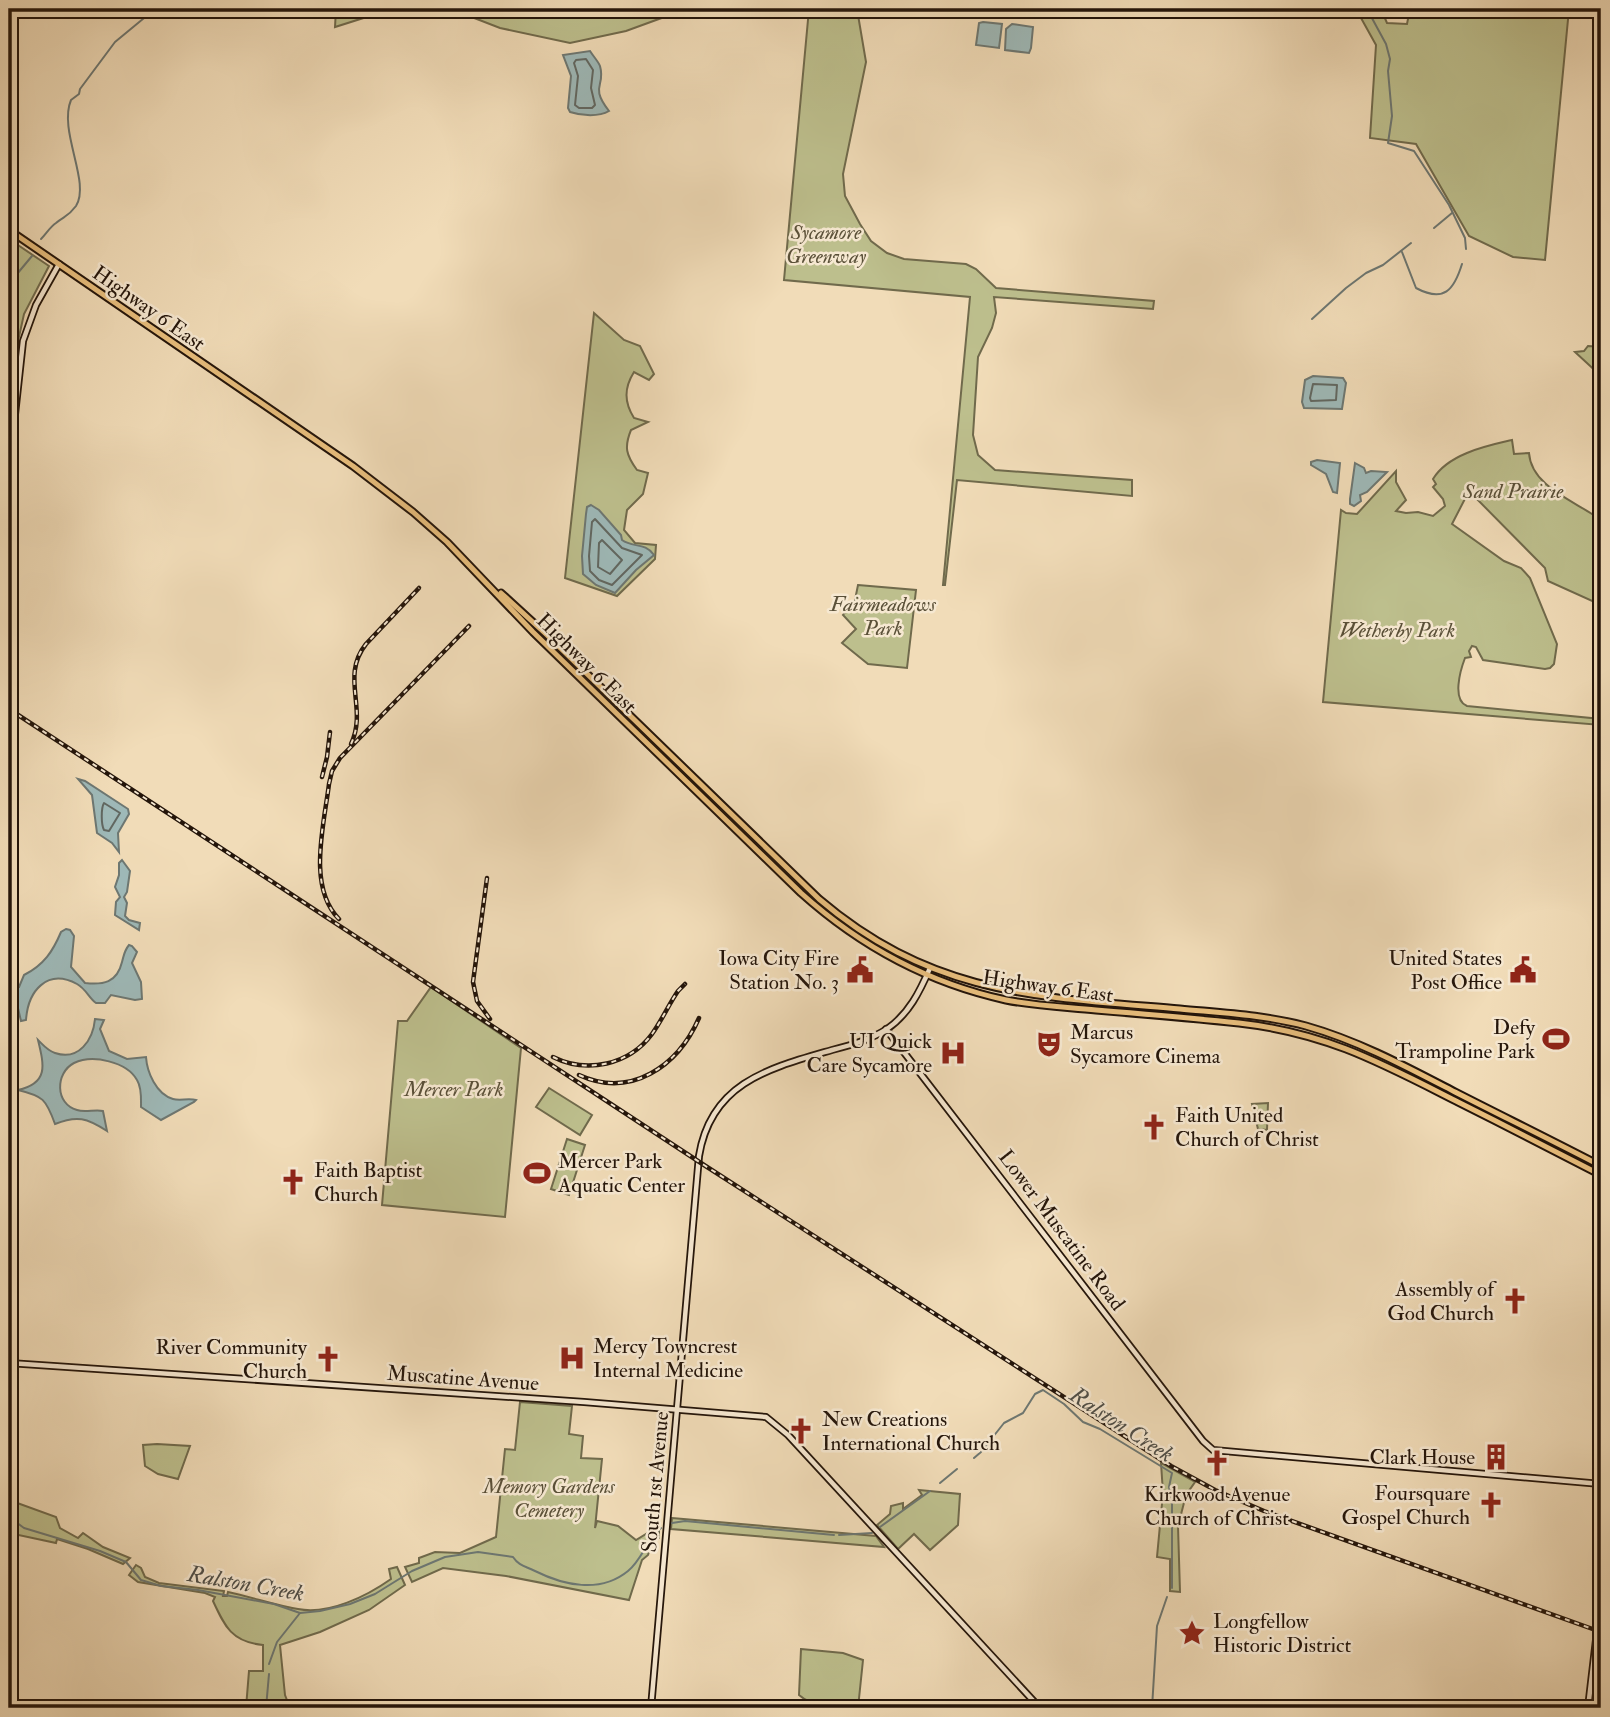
<svg xmlns="http://www.w3.org/2000/svg" width="1610" height="1717" font-family="'IM FELL Double Pica',serif">
	<style>
		.green { fill: #bdbf8d; stroke: #706a4c; stroke-width: 2 }
		.water { fill: #9eb9b8; stroke: #6d7772; stroke-width: 2 }
		.lines { fill: none; stroke-linecap: round; stroke-linejoin: round }
		.shore { stroke: #616761; stroke-width: 2 }
		.stream { stroke: #6d7772; stroke-width: 2 }
		.secondary-casing { stroke: #24150a; stroke-width: 8 }
		.primary-casing { stroke: #24150a; stroke-width: 9 }
		.secondary { stroke: #f6e8d1; stroke-width: 4.5 }
		.primary { stroke: #e8be7c; stroke-width: 5 }
		.rail-casing { stroke: #24150a; stroke-width: 4.5 }
		.rail { stroke: #f6e8d1; stroke-width: 2; stroke-dasharray: 5; stroke-linecap: butt }
		.secondary-bridge-casing { stroke: #24150a; stroke-width: 8; stroke-linecap: butt }
		.secondary-bridge { stroke: #f6e8d1; stroke-width: 4.5 }
		.labels { text-anchor: middle; stroke-width: 5; stroke-linejoin: round; paint-order: stroke }
		.park-label { font-size: 21px; font-style: italic; fill: #5a5038; stroke: #f6e8d1 }
		.street-label { font-size: 21px; fill: #24150a; stroke: #f6e8d1 }
		.poi-label { font-size: 21px; fill: #24150a; stroke: #f6e8d1; text-anchor: end }
		.water-label { font-size: 23px; font-style: italic; fill: #4f4e47; stroke: #f6e8d1 }
	</style>
	<rect width="100%" height="100%" fill="#f1dcb8"/>
	<filter id="stains"><feTurbulence type="fractalNoise" baseFrequency=".00286" numOctaves="4"/><feColorMatrix values="0 0 0 0 .2 0 0 0 0 .09 0 0 0 0 .02 0 0 0 .5 -.17"/></filter>
	<radialGradient id="worn" r=".72"><stop offset=".6" stop-color="#630" stop-opacity="0"/><stop offset="1" stop-color="#630" stop-opacity=".3"/></radialGradient>
	<g class="green">
		<path d="M336,9H392L335,27Z"/>
		<path d="M451,9H675L667,16L626,31L570,43L500,28Z"/>
		<path d="M809,9H857L866,62L843,174L845,196L860,224L871,241L887,253L904,259L966,264L976,269L996,288L1154,301L1153,309L994,297L996,313L992,328L978,357L973,435L978,455L995,470L1132,480V496L957,480L945,585H943L970,297L784,280Z"/>
		<path d="M1356,9H1381L1387,23L1407,24L1410,9L1437,14L1438,9H1569L1545,260L1513,257L1469,236L1416,144L1370,138L1376,45Z"/>
		<path d="M9,239L49,266L24,314L15,355L9,354Z"/>
		<path d="M594,313L624,340L640,346L654,374L649,380L634,372C624,388 624,402 634,418L648,422L631,430C624,447 626,455 637,470L648,473L643,494L627,510L624,530L635,543L656,545L655,559L617,596L565,578Z"/>
		<path d="M1588,346L1601,347V376L1575,352L1584,351Z"/>
		<path d="M1512,440L1514,454L1529,453C1531,484 1569,499 1592,514H1601V605L1548,581L1545,568L1469,491L1452,524L1504,561L1521,568L1530,578L1557,644L1554,664L1550,668L1545,669L1483,660L1476,647L1472,646L1469,651L1471,657L1465,658C1460,671 1452,700 1467,706L1601,719V725L1323,702L1341,510L1346,513L1357,514L1396,471V482L1406,500L1396,511L1406,513L1418,512L1433,516L1445,506L1443,499L1433,487L1436,484L1433,479C1448,454 1486,446 1512,440Z"/>
		<path d="M858,585L916,590L907,668L868,664L842,643L856,629L843,615L855,600Z"/>
		<path d="M431,987L521,1048L505,1217L382,1205L398,1021H407Z"/>
		<path d="M549,1088L592,1115L580,1135L536,1107Z"/>
		<path d="M1268,1103L1267,1130L1258,1129L1252,1104Z"/>
		<path d="M567,1139L585,1145L569,1195L551,1189Z"/>
		<path d="M520,1402L572,1406L569,1434L583,1436L581,1458L602,1459L595,1528L597,1521L618,1526L636,1540L659,1526V1538L652,1542L648,1555L642,1560L629,1600L506,1576L443,1568L412,1582L405,1567L419,1563V1558L435,1552L460,1553L496,1537L505,1449L515,1450Z"/>
		<path d="M157,1444L190,1446L178,1479L158,1474L145,1466L143,1445Z"/>
		<path d="M1161,1463L1195,1482L1186,1495L1178,1526L1180,1592L1170,1591V1559L1157,1557L1163,1493Z"/>
		<path d="M919,1490L960,1494L958,1525L930,1550L914,1534L898,1549L877,1525L890,1514L891,1506L903,1503V1509L922,1495Z"/>
		<path d="M9,1500L56,1517L60,1528L78,1538L83,1533L103,1547L130,1558L123,1564L88,1549L57,1539L56,1543L9,1533Z"/>
		<path d="M672,1518L876,1536L884,1547L671,1529Z"/>
		<path d="M136,1565L141,1568L145,1577L159,1583L224,1591L223,1596H227L228,1592C252,1597 274,1605 298,1609C329,1615 367,1596 391,1579L389,1569L397,1567L405,1585L369,1610L320,1632L280,1645L285,1695L290,1708H246L249,1671H263V1645C232,1642 225,1627 213,1601L215,1597L205,1593L138,1582L129,1575Z"/>
		<path d="M801,1649L843,1653L863,1660L858,1708C840,1708 813,1708 799,1695Z"/>
	</g>
	<g class="water">
		<path d="M983,22L1002,24L999,48L976,45L979,23Z"/>
		<path d="M1012,24L1033,27L1031,48L1029,53L1005,50L1006,29Z"/>
		<path d="M590,51C593,56 598,61 600,66C606,87 589,85 609,111C599,117 582,116 570,112L568,108L571,76L563,55Z"/>
		<path d="M1313,376L1343,378L1346,383L1342,409L1304,408L1302,402L1305,380Z"/>
		<path d="M1317,460L1340,463L1337,493L1333,492L1326,474L1311,465V462Z"/>
		<path d="M1355,463L1364,468L1366,473L1371,471L1387,472L1367,492L1360,495L1361,501L1354,506L1350,504V499Z"/>
		<path d="M591,505L599,510L621,535L622,540C633,548 645,542 654,555L636,570L615,593L596,585L583,574L582,556L586,514L587,507Z"/>
		<path d="M78,779L85,781L128,809L129,814L118,833L119,852L112,843L97,833L92,795Z"/>
		<path d="M122,860L130,871L127,892L124,897L127,903L125,916L129,920L140,923L139,930L115,915L116,902L120,897L115,887L119,875V863Z"/>
		<path d="M66,929L70,930L74,936L71,967L85,983C103,985 117,983 122,962C124,955 124,951 129,945L132,946L137,952L132,963L141,982L142,999L135,1000L111,995L105,1003H96C89,998 86,989 77,984C47,968 28,991 26,1020L21,1021L17,1004L9,1003V989L19,987L24,975C44,965 53,951 61,932Z"/>
		<path d="M95,1019L104,1020L100,1029L109,1051L127,1059L146,1057C147,1072 156,1094 173,1099C180,1101 188,1098 196,1100L194,1102L161,1120L141,1107C141,1099 142,1088 137,1080C127,1062 93,1054 74,1063C55,1073 55,1104 77,1110C85,1113 95,1109 103,1111L107,1131C87,1118 77,1115 55,1124C46,1099 43,1096 18,1090C49,1083 44,1065 38,1040C43,1045 48,1051 55,1053C79,1061 93,1040 95,1019Z"/>
	</g>
	<g class="lines">
		<g class="shore">
			<path d="M586,59L593,70L591,88L595,105L592,108H579L575,105L578,76L574,63L576,60Z"/>
			<path d="M1313,384L1337,385L1336,400L1311,401L1310,398Z"/>
			<path d="M595,519L622,548L642,555L612,585L599,580L590,571L589,556L592,522Z"/>
			<path d="M602,540L622,560L610,574L598,567L599,543Z"/>
			<path d="M104,803L120,813L109,831L104,830C101,824 101,808 104,803Z"/>
		</g>
		<g class="stream">
			<path d="M1367,9L1386,44L1390,59L1388,71L1392,116L1388,143L1414,151L1449,205L1465,238L1466,249"/>
			<path d="M1434,228L1452,213"/>
			<path d="M41,239C46,234 50,227 56,223C64,216 68,217 76,206C91,182 58,131 71,100L79,94L80,89L115,42L155,9"/>
			<path d="M1402,252L1416,288C1444,303 1454,290 1462,264"/>
			<path d="M9,304L16,294L12,280L32,256"/>
			<path d="M9,309V323"/>
			<path d="M1312,319L1346,288L1366,273L1383,265L1411,243"/>
			<path d="M974,1458L981,1452L1004,1423L1023,1413L1035,1394L1043,1390L1064,1404L1083,1422L1100,1429L1172,1473L1169,1487L1172,1500V1588"/>
			<path d="M940,1483L957,1469"/>
			<path d="M9,1517L24,1528L100,1551L126,1562L141,1580L161,1586L198,1590L274,1604L300,1613L320,1611L350,1604L375,1594L412,1571L445,1557L478,1552L513,1557C519,1566 525,1566 535,1571C563,1585 600,1594 628,1571C642,1560 647,1539 661,1528"/>
			<path d="M672,1523L685,1521L834,1535"/>
			<path d="M880,1527L930,1491"/>
			<path d="M839,1535L872,1533"/>
			<path d="M269,1664L277,1642L300,1613"/>
			<path d="M266,1708L269,1674"/>
			<path d="M1152,1708L1157,1626L1167,1597"/>
		</g>
		<g class="secondary-casing">
			<g id="secondary">
				<path d="M9,469L23,341L36,305L59,264"/>
				<path d="M886,1029L1203,1441L1213,1450L1601,1484"/>
				<path d="M9,1363L584,1402L766,1417L788,1435L1040,1708"/>
				<path d="M651,1708L699,1156C711,1082 770,1068 832,1050C851,1045 870,1040 887,1029C909,1014 920,991 930,968"/>
				<path d="M1588,1708L1596,1640"/>
			</g>
		</g>
		<g class="primary-casing">
			<g id="primary">
				<path d="M9,230L353,466L413,512L447,542L533,632L801,893C860,946 928,983 1006,1000C1036,1006 1066,1007 1096,1010C1144,1014 1191,1018 1239,1023C1327,1033 1381,1063 1458,1102C1506,1126 1554,1151 1601,1175"/>
				<path d="M501,593L547,635L819,899C933,996 1039,997 1180,1009C1222,1013 1265,1015 1306,1026C1359,1041 1407,1067 1455,1092C1504,1117 1553,1141 1601,1166"/>
			</g>
		</g>
		<use href="#secondary" class="secondary"/>
		<use href="#primary" class="primary"/>
		<g class="rail-casing">
			<g id="rail">
				<path d="M9,709L704,1165L1171,1466L1215,1490L1264,1511L1601,1632"/>
				<path d="M351,744C368,708 340,677 366,644L419,588"/>
				<path d="M322,777L327,757L330,732"/>
				<path d="M487,878L473,982L477,1001L490,1019"/>
				<path d="M339,919C307,887 324,825 329,784L332,771L340,758L469,626"/>
				<path d="M553,1057C587,1074 629,1065 652,1034C662,1020 669,1004 678,991L685,984"/>
				<path d="M579,1075C631,1099 678,1066 699,1018"/>
			</g>
		</g>
		<use href="#rail" class="rail"/>
		<g class="secondary-bridge-casing">
			<path id="secondary-bridge" d="M1596,1640L1601,1618"/>
		</g>
		<use href="#secondary-bridge" class="secondary-bridge"/>
	</g>
	<defs>
		<g id="civic-bare" transform="scale(2.1)"><path d="M-.6-6.5H3V-4.5H.6V-3L4-1V1h2V6H-6V1h2V-1L-.6-3ZM-1.2 2.5V6h2.4V2.5Z" fill="#8f2418" stroke="#f6e8d1" stroke-width="2.5" paint-order="stroke"/></g>
		<g id="stadium-bare" transform="scale(2.1)"><path d="M0-5a6.5 5 0 1 0 0 10a6.5 5 0 1 0 0-10ZM-3.5-1.8h7v3.6h-7Z" fill="#8f2418" stroke="#f6e8d1" stroke-width="2.5" paint-order="stroke"/></g>
		<g id="theatre-bare" transform="scale(2.1)"><path d="M-5-5.5Q0-4 5-5.5V0Q5 5 0 6Q-5 5-5 0ZM-3.3-2.5H-1v1.5H-3.3ZM1-2.5H3.3v1.5H1ZM-2.8 1Q0 5.5 2.8 1Z" fill="#8f2418" stroke="#f6e8d1" stroke-width="2.5" paint-order="stroke"/></g>
		<g id="hospital-bare" transform="scale(2.1)"><path d="M-5-5h3v3.5h4V-5h3V5h-3V1.5h-4V5h-3Z" fill="#8f2418" stroke="#f6e8d1" stroke-width="2.5" paint-order="stroke"/></g>
		<g id="church-bare" transform="scale(2.1)"><path d="M-1.2-6h2.4v3.5h3.3v2.4h-3.3V6h-2.4V-.1h-3.3v-2.4h3.3Z" fill="#8f2418" stroke="#f6e8d1" stroke-width="2.5" paint-order="stroke"/></g>
		<g id="building-bare" transform="scale(2.1)"><path d="M-4-6H4V6H1V3H-1V6H-4ZM-2.5-4.3h1.7v1.8h-1.7ZM.8-4.3h1.7v1.8H.8ZM-2.5-1h1.7V.8h-1.7ZM.8-1h1.7V.8H.8Z" fill="#8f2418" stroke="#f6e8d1" stroke-width="2.5" paint-order="stroke"/></g>
		<g id="sight-bare" transform="scale(2.1)"><path d="M0-6L1.8-2.2L6-1.7L2.9 1.2L3.7 5.4L0 3.3L-3.7 5.4L-2.9 1.2L-6-1.7L-1.8-2.2Z" fill="#8f2418" stroke="#f6e8d1" stroke-width="2.5" paint-order="stroke"/></g>
	</defs>
	<g fill-rule="evenodd">
		<use href="#civic-bare" x="860" y="970"/>
		<use href="#civic-bare" x="1523" y="970"/>
		<use href="#stadium-bare" x="1556" y="1039"/>
		<use href="#theatre-bare" x="1049" y="1044"/>
		<use href="#hospital-bare" x="953" y="1053"/>
		<use href="#church-bare" x="1154" y="1127"/>
		<use href="#stadium-bare" x="537" y="1173"/>
		<use href="#church-bare" x="293" y="1182"/>
		<use href="#church-bare" x="1515" y="1301"/>
		<use href="#hospital-bare" x="572" y="1358"/>
		<use href="#church-bare" x="328" y="1359"/>
		<use href="#church-bare" x="801" y="1431"/>
		<use href="#building-bare" x="1496" y="1457"/>
		<use href="#church-bare" x="1217" y="1463"/>
		<use href="#church-bare" x="1491" y="1505"/>
		<use href="#sight-bare" x="1192" y="1633"/>
	</g>
	<g class="labels">
		<g class="park-label">
			<text x="826" y="239">Sycamore<tspan x="826" dy="24">Greenway</tspan></text>
			<text x="1513" y="498">Sand Prairie</text>
			<text x="883" y="611">Fairmeadows<tspan x="883" dy="24">Park</tspan></text>
			<text x="1397" y="637">Wetherby Park</text>
			<text x="454" y="1096">Mercer Park</text>
			<text x="549" y="1493">Memory Gardens<tspan x="549" dy="24">Cemetery</tspan></text>
		</g>
		<g class="street-label">
			<text transform="translate(149 308) rotate(35)" y="7">Highway 6 East</text>
			<text transform="translate(587 663) rotate(45)" y="7">Highway 6 East</text>
			<text transform="translate(1048 986) rotate(8)" y="7">Highway 6 East</text>
			<text transform="translate(1062 1230) rotate(53)" y="7">Lower Muscatine Road</text>
			<text transform="translate(463 1378) rotate(4)" y="7">Muscatine Avenue</text>
			<text transform="translate(655 1482) rotate(-85)" y="7">South 1st Avenue</text>
		</g>
		<g class="poi-label">
			<text x="839" y="965">Iowa City Fire<tspan x="839" dy="24">Station No. 3</tspan></text>
			<text x="1502" y="965">United States<tspan x="1502" dy="24">Post Office</tspan></text>
			<text x="1535" y="1034">Defy<tspan x="1535" dy="24">Trampoline Park</tspan></text>
			<text x="1070" y="1039" text-anchor="start">Marcus<tspan x="1070" dy="24">Sycamore Cinema</tspan></text>
			<text x="932" y="1048">UI Quick<tspan x="932" dy="24">Care Sycamore</tspan></text>
			<text x="1175" y="1122" text-anchor="start">Faith United<tspan x="1175" dy="24">Church of Christ</tspan></text>
			<text x="558" y="1168" text-anchor="start">Mercer Park<tspan x="558" dy="24">Aquatic Center</tspan></text>
			<text x="314" y="1177" text-anchor="start">Faith Baptist<tspan x="314" dy="24">Church</tspan></text>
			<text x="1494" y="1296">Assembly of<tspan x="1494" dy="24">God Church</tspan></text>
			<text x="593" y="1353" text-anchor="start">Mercy Towncrest<tspan x="593" dy="24">Internal Medicine</tspan></text>
			<text x="307" y="1354">River Community<tspan x="307" dy="24">Church</tspan></text>
			<text x="822" y="1426" text-anchor="start">New Creations<tspan x="822" dy="24">International Church</tspan></text>
			<text x="1475" y="1464">Clark House</text>
			<text x="1470" y="1500">Foursquare<tspan x="1470" dy="24">Gospel Church</tspan></text>
			<text x="1217" y="1501" text-anchor="middle">Kirkwood Avenue<tspan x="1217" dy="24">Church of Christ</tspan></text>
			<text x="1213" y="1628" text-anchor="start">Longfellow<tspan x="1213" dy="24">Historic District</tspan></text>
		</g>
		<g class="water-label">
			<text transform="translate(1122 1424) rotate(33)" y="8">Ralston Creek</text>
			<text transform="translate(246 1583) rotate(10)" y="8">Ralston Creek</text>
		</g>
	</g>
	<rect width="1610" height="1717" fill="none" stroke="#f1dcb8" stroke-width="35"/>
	<rect x="10" y="10" width="1589" height="1696" fill="none" stroke="#24150a" stroke-width="3.5"/>
	<rect x="18" y="18" width="1575" height="1682" fill="none" stroke="#24150a" stroke-width="2"/>
	<rect width="100%" height="100%" filter="url(#stains)"/>
	<rect width="100%" height="100%" fill="url(#worn)"/>
</svg>
